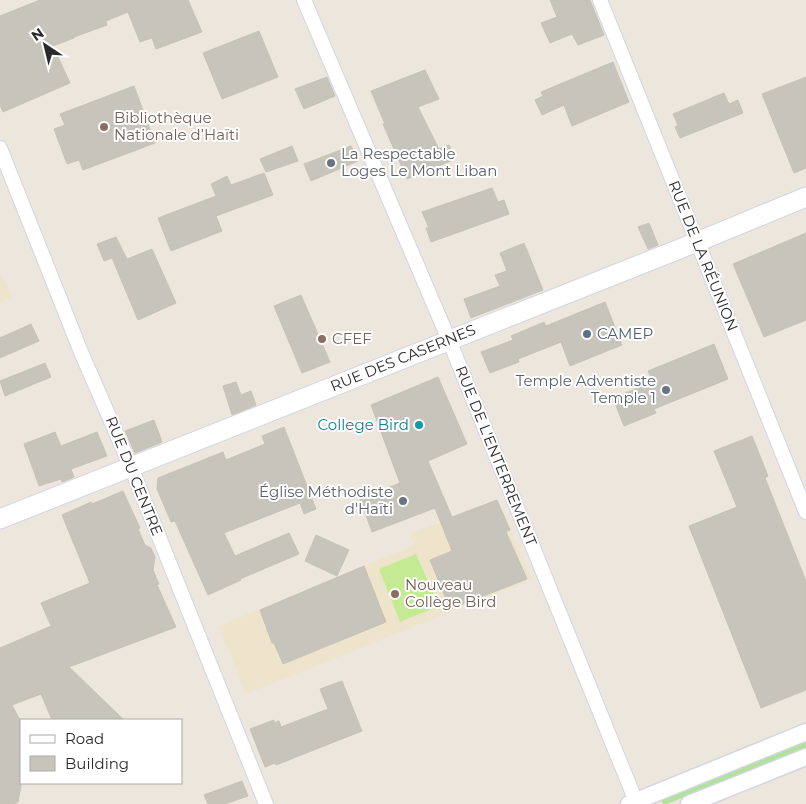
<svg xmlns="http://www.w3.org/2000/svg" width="806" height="804" font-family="Montserrat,sans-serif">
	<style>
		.education { fill: #eee4cc }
		.green { fill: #b0e399 }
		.pitch { fill: #c4eb94 }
		.building { fill: #c7c4bb; stroke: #c8c2b6 }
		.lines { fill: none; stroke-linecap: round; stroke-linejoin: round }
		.minor-casing { stroke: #d2d5e3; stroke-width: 16 }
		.tertiary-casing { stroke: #d2d5e3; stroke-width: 19 }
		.secondary-casing { stroke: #d2d5e3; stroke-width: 21 }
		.minor { stroke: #fff; stroke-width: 14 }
		.tertiary { stroke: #fff; stroke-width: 16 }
		.secondary { stroke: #fff; stroke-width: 19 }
		.education-dot { fill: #8d6e63; stroke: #fff; stroke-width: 2 }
		.worship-dot { fill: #6b7280; stroke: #fff; stroke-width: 2 }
		.service-dot { fill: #5c6f8a; stroke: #fff; stroke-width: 2 }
		.culture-dot { fill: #0f9aa8; stroke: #fff; stroke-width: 2 }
		.labels { text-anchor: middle; stroke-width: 4; stroke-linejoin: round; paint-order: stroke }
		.education-label { font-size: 15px; fill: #785e54; stroke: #fff; text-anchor: start }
		.worship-label { font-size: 15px; fill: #5b616d; stroke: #fff; text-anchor: end }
		.street-label { font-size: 15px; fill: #2a2a2a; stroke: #fff }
		.service-label { font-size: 15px; fill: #4e5e75; stroke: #fff; text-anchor: start }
		.culture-label { font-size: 15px; fill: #0d838f; stroke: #fff; text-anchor: end }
	</style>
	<rect width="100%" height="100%" fill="#ece6dc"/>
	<g class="education">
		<path d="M0,272L12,297L0,303Z"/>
		<path d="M497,500L532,579L246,694L219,626L415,545L410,534Z"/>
	</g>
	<path class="green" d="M806,740V748L667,804H663L662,802L661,799Z"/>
	<path class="pitch" d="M416,554L439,606L400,622L379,569Z"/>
	<g class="building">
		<path d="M40,0H188L202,32L156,49L152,38L140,42L128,12L106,21L107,25L74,37V38L53,46L70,83L3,112L0,105V16Z"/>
		<path d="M550,0H590L604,35L578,45L572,34L550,43L541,23L557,17Z"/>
		<path d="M259,31L278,77L222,99L203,53Z"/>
		<path d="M613,62L629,102L572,126L564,105L542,115L535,100L543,96L541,92Z"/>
		<path d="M425,70L439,99L418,107L439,149L449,145L456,159L407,179L383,124H385L371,91Z"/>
		<path d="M327,77L335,96L304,109L295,89Z"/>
		<path d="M806,77V168L794,173L762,94Z"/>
		<path d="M134,86L155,143L83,170L79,160L67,164L54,129L65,125L60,114Z"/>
		<path d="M724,93L729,104L738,100L743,113L680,138L675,127L678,125L673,114Z"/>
		<path d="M292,146L298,161L266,172L260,159Z"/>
		<path d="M351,146L358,161L311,181L304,164Z"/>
		<path d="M264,173L273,195L216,216L222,231L171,251L158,218L216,196L211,184L227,176L231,185Z"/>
		<path d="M492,188L498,202L504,200L509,214L431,242L426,228H429L422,212Z"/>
		<path d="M649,223L658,245L648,249L638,227Z"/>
		<path d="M806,233V320L764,337L733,264Z"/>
		<path d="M116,237L127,259L152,249L176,303L138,320L112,258L104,261L97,244Z"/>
		<path d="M524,243L543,290L471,318L464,299L500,286L495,275L507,271L500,253Z"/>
		<path d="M301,295L330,362L302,373L274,306Z"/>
		<path d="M605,302L622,345L570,366L561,342L518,359L519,362L490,373L481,352L513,340L511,336L544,322L546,326Z"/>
		<path d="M31,324L39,341L0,358V338Z"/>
		<path d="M714,344L728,379L654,409L656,413L624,426L613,398L653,382L648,371Z"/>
		<path d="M45,363L51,377L5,396L0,381Z"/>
		<path d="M438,377L467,444L428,461L452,517L497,500L510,530L506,532L527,579L450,609L430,560L452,551L435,508L372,532L360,499L400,483L371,405Z"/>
		<path d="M236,382L241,395L251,391L256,405L232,415L223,386Z"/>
		<path d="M154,420L162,442L135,453L125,431Z"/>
		<path d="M284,427L316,509L304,514L300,503L224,533L235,556L289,533L299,554L240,579L241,580L208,595L175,521L171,522L157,489L158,478L223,452L226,460L265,444L262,436Z"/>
		<path d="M55,432L61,446L97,432L107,456L71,469L74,477L62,482L61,479L39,486L24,444Z"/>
		<path d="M752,436L768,476L765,478L806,581V690L761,708L689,526L737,507L714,451Z"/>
		<path d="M123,491L140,528L138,529L145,545L151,548L155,557L153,570L159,584L157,585L176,627L69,667L124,720H52L41,694L12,705L21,722V786L18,802L14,804H0V648L51,626L41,603L90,583L62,515L91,502L92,504Z"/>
		<path d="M316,535L349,550L337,576L305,561Z"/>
		<path d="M364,566L386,622L283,664L274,643H272L260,610Z"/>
		<path d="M342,681L362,731L276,765L275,763L265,767L250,729L274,720V723L279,721L281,727L328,709L320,689Z"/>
		<path d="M242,781L248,796L225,804H208L204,795Z"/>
	</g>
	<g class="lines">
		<g class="minor-casing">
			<g id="minor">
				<path d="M304,0L449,340L637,804"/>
				<path d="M600,0L806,512"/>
				<path d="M0,148L81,352L131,467L266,804"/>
			</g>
		</g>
		<g class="tertiary-casing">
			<g id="tertiary">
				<path d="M629,804L806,732"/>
				<path d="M689,804L806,757"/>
			</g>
		</g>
		<g class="secondary-casing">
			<path id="secondary" d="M0,519L697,242L806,197"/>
		</g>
		<use href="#minor" class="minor"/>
		<use href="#tertiary" class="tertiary"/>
		<use href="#secondary" class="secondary"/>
	</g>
	<g class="education-dot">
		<circle cx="104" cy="127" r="5"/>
		<circle cx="322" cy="339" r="5"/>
		<circle cx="395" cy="594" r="5"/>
	</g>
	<g class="worship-dot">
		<circle cx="331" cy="163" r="5"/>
		<circle cx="666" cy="390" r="5"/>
		<circle cx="403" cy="501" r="5"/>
	</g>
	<circle class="service-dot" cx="587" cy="334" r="5"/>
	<circle class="culture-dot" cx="419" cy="425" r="5"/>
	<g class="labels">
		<g class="education-label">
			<text x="114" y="123">Bibliothèque<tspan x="114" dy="17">Nationale d’Haïti</tspan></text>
			<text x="332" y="344">CFEF</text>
			<text x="405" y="590">Nouveau<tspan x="405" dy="17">Collège Bird</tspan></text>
		</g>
		<g class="worship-label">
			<text x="341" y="159" text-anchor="start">La Respectable<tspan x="341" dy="17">Loges Le Mont Liban</tspan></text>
			<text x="656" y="386">Temple Adventiste<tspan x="656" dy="17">Temple 1</tspan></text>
			<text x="393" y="497">Église Méthodiste<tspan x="393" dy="17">d'Haïti</tspan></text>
		</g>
		<g class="street-label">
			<text transform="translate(703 256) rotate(68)" y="5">RUE DE LA RÉUNION</text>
			<text transform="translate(403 358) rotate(-22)" y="5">RUE DES CASERNES</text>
			<text transform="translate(496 456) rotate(68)" y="5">RUE DE L'ENTERREMENT</text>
			<text transform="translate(134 476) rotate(68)" y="5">RUE DU CENTRE</text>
		</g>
		<g class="service-label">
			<text x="597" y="339">CAMEP</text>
		</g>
		<g class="culture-label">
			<text x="409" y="430">College Bird</text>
		</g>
	</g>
	<rect x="20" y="719" width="162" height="65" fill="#ffffff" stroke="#aaaaaa"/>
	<rect x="30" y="735" width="25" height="8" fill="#ffffff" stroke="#aaaaaa"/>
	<text x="65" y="744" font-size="15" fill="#2a2a2a">Road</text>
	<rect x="30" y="756" width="25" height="15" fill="#c7c4bb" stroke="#aaaaaa"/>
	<text x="65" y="769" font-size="15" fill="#2a2a2a">Building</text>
	<g transform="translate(45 45) rotate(325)" stroke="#ffffff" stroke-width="4" paint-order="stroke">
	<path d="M0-4L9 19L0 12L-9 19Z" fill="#2a2a2a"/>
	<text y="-8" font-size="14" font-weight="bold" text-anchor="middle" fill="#2a2a2a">N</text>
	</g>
</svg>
